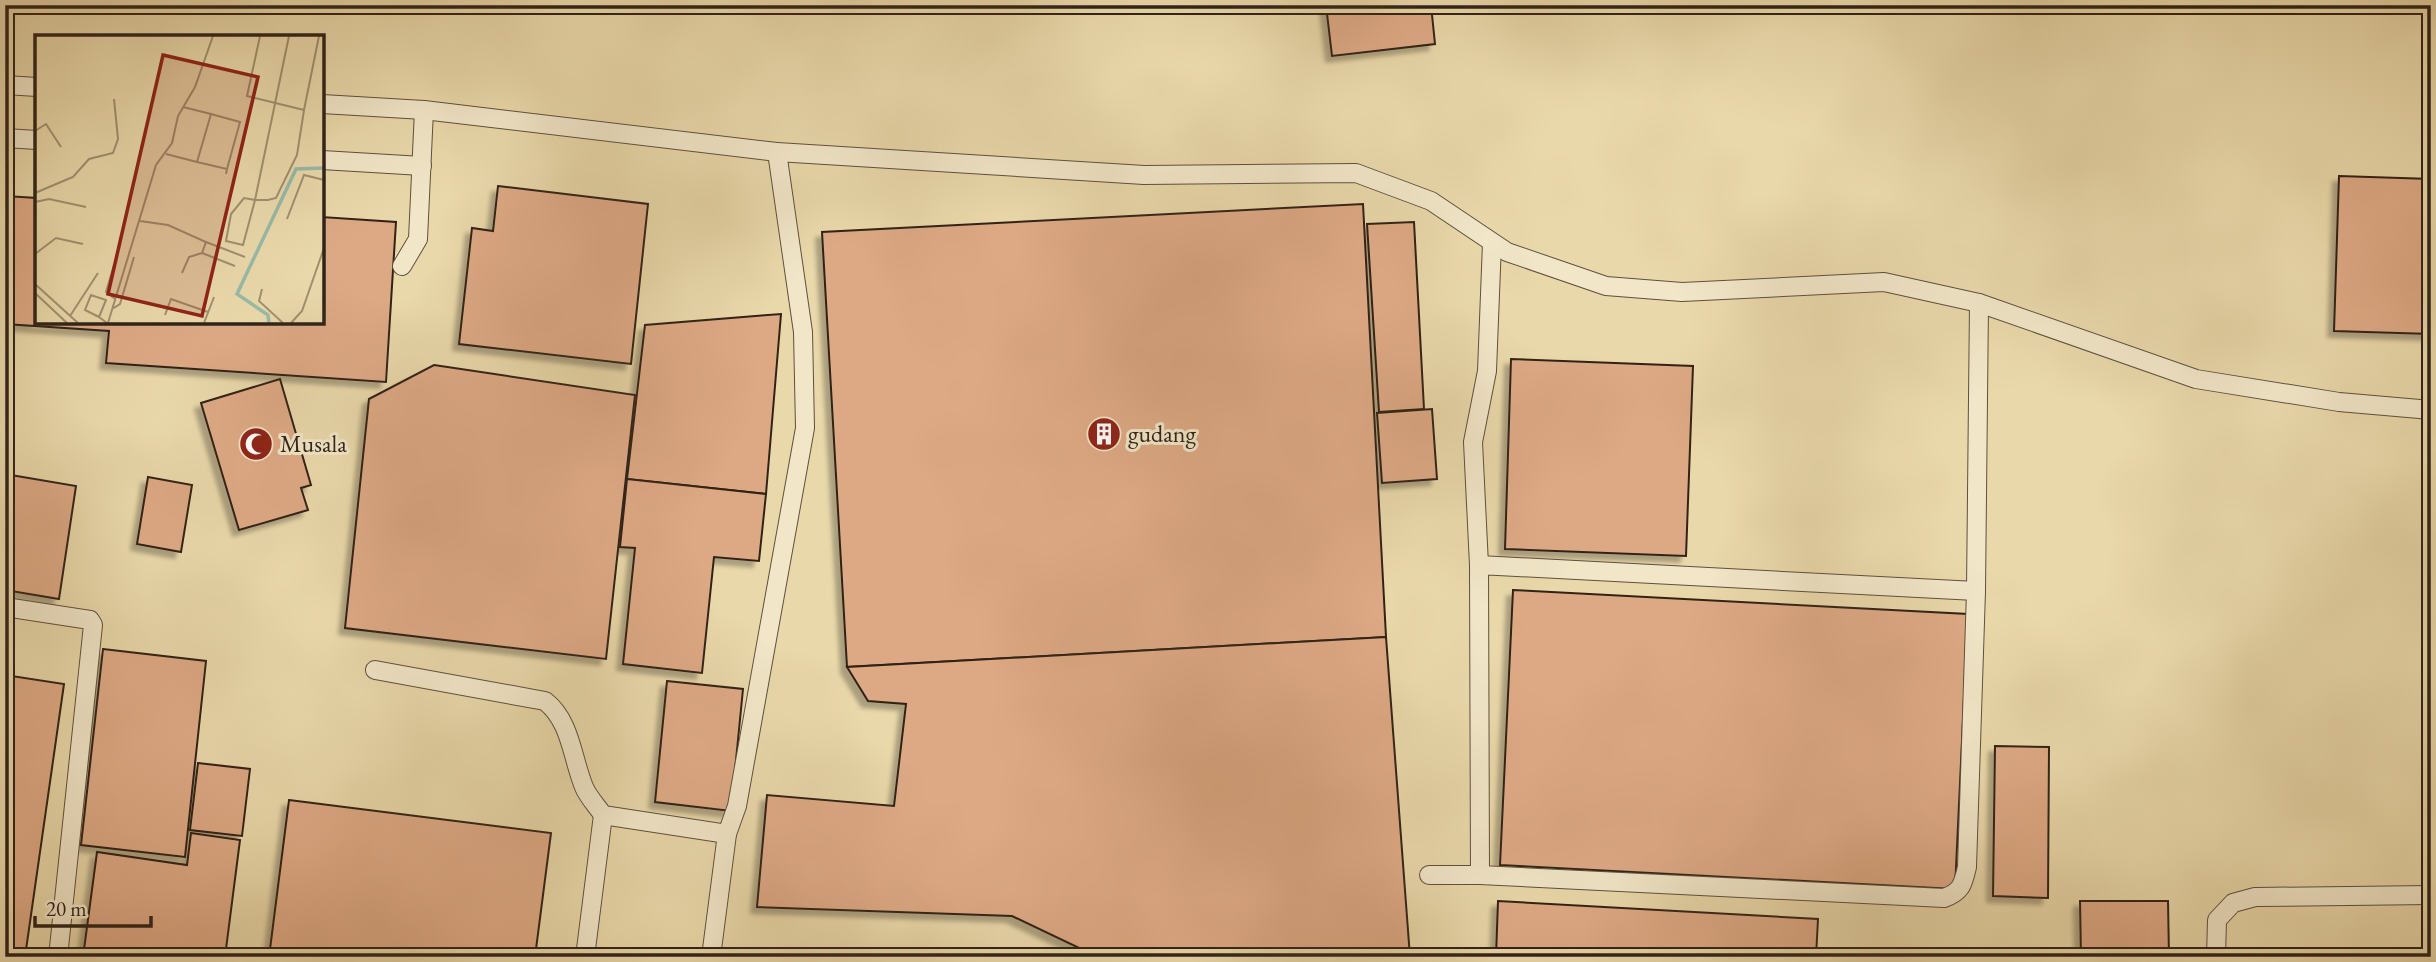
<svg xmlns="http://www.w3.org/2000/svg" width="2436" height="962" font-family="'EB Garamond',serif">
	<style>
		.building { fill: #dda985; stroke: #302319; stroke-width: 2; filter: url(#shadow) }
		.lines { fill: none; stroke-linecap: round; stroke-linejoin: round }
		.service-casing { stroke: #5e503d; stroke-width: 20 }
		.service { stroke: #f1e6c8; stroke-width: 18 }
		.labels { text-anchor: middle; stroke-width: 6; stroke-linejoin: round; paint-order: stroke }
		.poi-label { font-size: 24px; fill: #302319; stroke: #f1e6c8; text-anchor: start }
		.inset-river { fill: none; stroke: #97baa8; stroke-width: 3.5 }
		.inset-road { fill: none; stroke: #9f9070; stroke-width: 2 }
		.view { fill: #8f2418; fill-opacity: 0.15; stroke: #8f2418; stroke-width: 3.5 }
		.inset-edge { fill: none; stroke: #302319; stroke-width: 3.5 }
	</style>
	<defs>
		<filter id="shadow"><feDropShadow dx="-6" dy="6" stdDeviation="2" flood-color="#0004"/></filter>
	</defs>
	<rect width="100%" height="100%" fill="#e9d8aa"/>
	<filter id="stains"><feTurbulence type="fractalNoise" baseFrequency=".00286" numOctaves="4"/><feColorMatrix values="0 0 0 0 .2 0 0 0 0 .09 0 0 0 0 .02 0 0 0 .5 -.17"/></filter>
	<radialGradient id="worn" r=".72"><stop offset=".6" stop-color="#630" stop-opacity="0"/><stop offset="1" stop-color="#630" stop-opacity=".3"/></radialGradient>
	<g class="building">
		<path d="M1326,5H1431L1435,44L1332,56Z"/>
		<path d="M2339,176L2431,179V334L2334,331Z"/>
		<path d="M498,186L648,204L631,364L459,344L472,228L493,231Z"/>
		<path d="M5,196L37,198V322H322V217L396,222L386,382L106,363L109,331L5,324Z"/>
		<path d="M1363,204L1386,637L847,667L822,232Z"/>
		<path d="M1414,222L1424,409L1379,412L1367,224Z"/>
		<path d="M781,314L766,494L627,479L645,325Z"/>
		<path d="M1511,359L1693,366L1686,556L1505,549Z"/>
		<path d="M434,365L635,395L606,659L345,628L369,399Z"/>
		<path d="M280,379L311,485L301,488L308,510L239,530L201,403Z"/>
		<path d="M1432,409L1437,479L1382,483L1377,413Z"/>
		<path d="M5,474L76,486L59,599L5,590Z"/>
		<path d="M148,477L192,485L181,552L137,544Z"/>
		<path d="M627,479L766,494L759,561L714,557L702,673L623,664L635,548L620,547Z"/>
		<path d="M1513,590L1968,614L1955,889L1500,865Z"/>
		<path d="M1386,637L1410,957H1098L1012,916L757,907L767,795L894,806L906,704L868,701L847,667Z"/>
		<path d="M103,649L206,661L185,857L81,845Z"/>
		<path d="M5,675L64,684L25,957H5Z"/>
		<path d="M667,681L743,689L731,811L655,802Z"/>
		<path d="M1995,746L2049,747L2048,898L1993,896Z"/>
		<path d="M198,763L250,769L242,836L190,830Z"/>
		<path d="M289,800L551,833L535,957H269Z"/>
		<path d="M191,833L240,840L225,957H83L97,852L187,865Z"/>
		<path d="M1498,901L1818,919L1816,957H1496Z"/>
		<path d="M2080,901H2168L2169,957H2081Z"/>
	</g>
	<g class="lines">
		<g class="service-casing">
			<g id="service">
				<path d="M5,85L37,87"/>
				<path d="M322,104L424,110L777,152L1144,175L1356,173L1431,201L1507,252L1606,286L1682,292L1884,282L1979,303L2196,379L2339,402L2431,410"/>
				<path d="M5,138L37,140"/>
				<path d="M322,160L422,166"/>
				<path d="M402,266L418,239L424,110"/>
				<path d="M1479,565L1473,442L1487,371L1492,243"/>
				<path d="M5,607L90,620L93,625L58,957"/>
				<path d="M375,670L545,701C571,721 572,758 584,787C588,797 597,806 603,815L727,834L737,806L805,428L803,332L777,152"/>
				<path d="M1429,875H1480L1479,565L1976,591L1979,303"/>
				<path d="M1480,875L1944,898C1961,892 1963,885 1967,867L1976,591"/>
				<path d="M585,957L603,815"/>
				<path d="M711,957L727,834"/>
				<path d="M2216,957L2217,920L2233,903L2255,897L2431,895"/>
			</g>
		</g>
		<use href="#service" class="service"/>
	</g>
	<defs>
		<g id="building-disc" transform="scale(1.75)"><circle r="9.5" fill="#8f2418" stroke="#f1e6c8"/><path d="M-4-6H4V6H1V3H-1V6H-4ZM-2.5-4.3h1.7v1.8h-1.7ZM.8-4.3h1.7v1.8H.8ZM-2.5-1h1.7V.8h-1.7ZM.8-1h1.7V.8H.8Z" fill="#fff"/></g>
		<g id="mosque-disc" transform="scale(1.75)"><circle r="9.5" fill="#8f2418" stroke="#f1e6c8"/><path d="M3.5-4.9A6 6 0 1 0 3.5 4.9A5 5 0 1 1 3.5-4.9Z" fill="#fff"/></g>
	</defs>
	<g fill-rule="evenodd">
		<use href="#building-disc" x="1104" y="434"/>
		<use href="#mosque-disc" x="256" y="444"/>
	</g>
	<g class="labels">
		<g class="poi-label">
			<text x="1128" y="442">gudang</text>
			<text x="280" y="452">Musala</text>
		</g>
	</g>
	<g transform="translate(35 35)">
		<rect width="289" height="289" fill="#e9d8aa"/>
		<path class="inset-river" d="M234,288L233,280L202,259L261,134L289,133"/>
		<path class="inset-road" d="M225,1L212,61L269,75L284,1M254,1L220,165L208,210L191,206L196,179L209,163L220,165H233L241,163L262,120L269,75M148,72L176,79L162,127L192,134L191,139M176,79L205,87L192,134M0,96L11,89L26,112M131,119L162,127M0,158L38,142L54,124L78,118L83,104L79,64M0,167L14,164L51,172M252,184L269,140L289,145M105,186L133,190L171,207L167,218L154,222L147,238M171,207L210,222M167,218L200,231M0,219L21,203L48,209M79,230L71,257L80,264M0,249L43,288M227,254L224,266L248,288M0,258L32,288M77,274L85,269L99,222M130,280L136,264L173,277M35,281L63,238M64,282L50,275L56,260L71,265L64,282L72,288M73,288L121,130L137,108L143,81L160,52L178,1M169,288L179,262M256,288L267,276L289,213"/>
		<path class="view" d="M128,20L223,42L167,281L73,259Z"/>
		<rect width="289" height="289" class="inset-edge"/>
	</g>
	<rect width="2436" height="962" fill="none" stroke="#e9d8aa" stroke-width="28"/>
	<rect x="7" y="7" width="2422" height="948" fill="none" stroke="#302319" stroke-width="3.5"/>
	<rect x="14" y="14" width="2408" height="934" fill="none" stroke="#302319" stroke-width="2"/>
	<path d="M35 916v10h116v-10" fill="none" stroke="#302319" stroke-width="3.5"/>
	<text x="46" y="916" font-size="21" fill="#302319" stroke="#f1e6c8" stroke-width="5" paint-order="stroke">20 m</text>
	<rect width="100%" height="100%" filter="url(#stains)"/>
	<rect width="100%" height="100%" fill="url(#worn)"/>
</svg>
